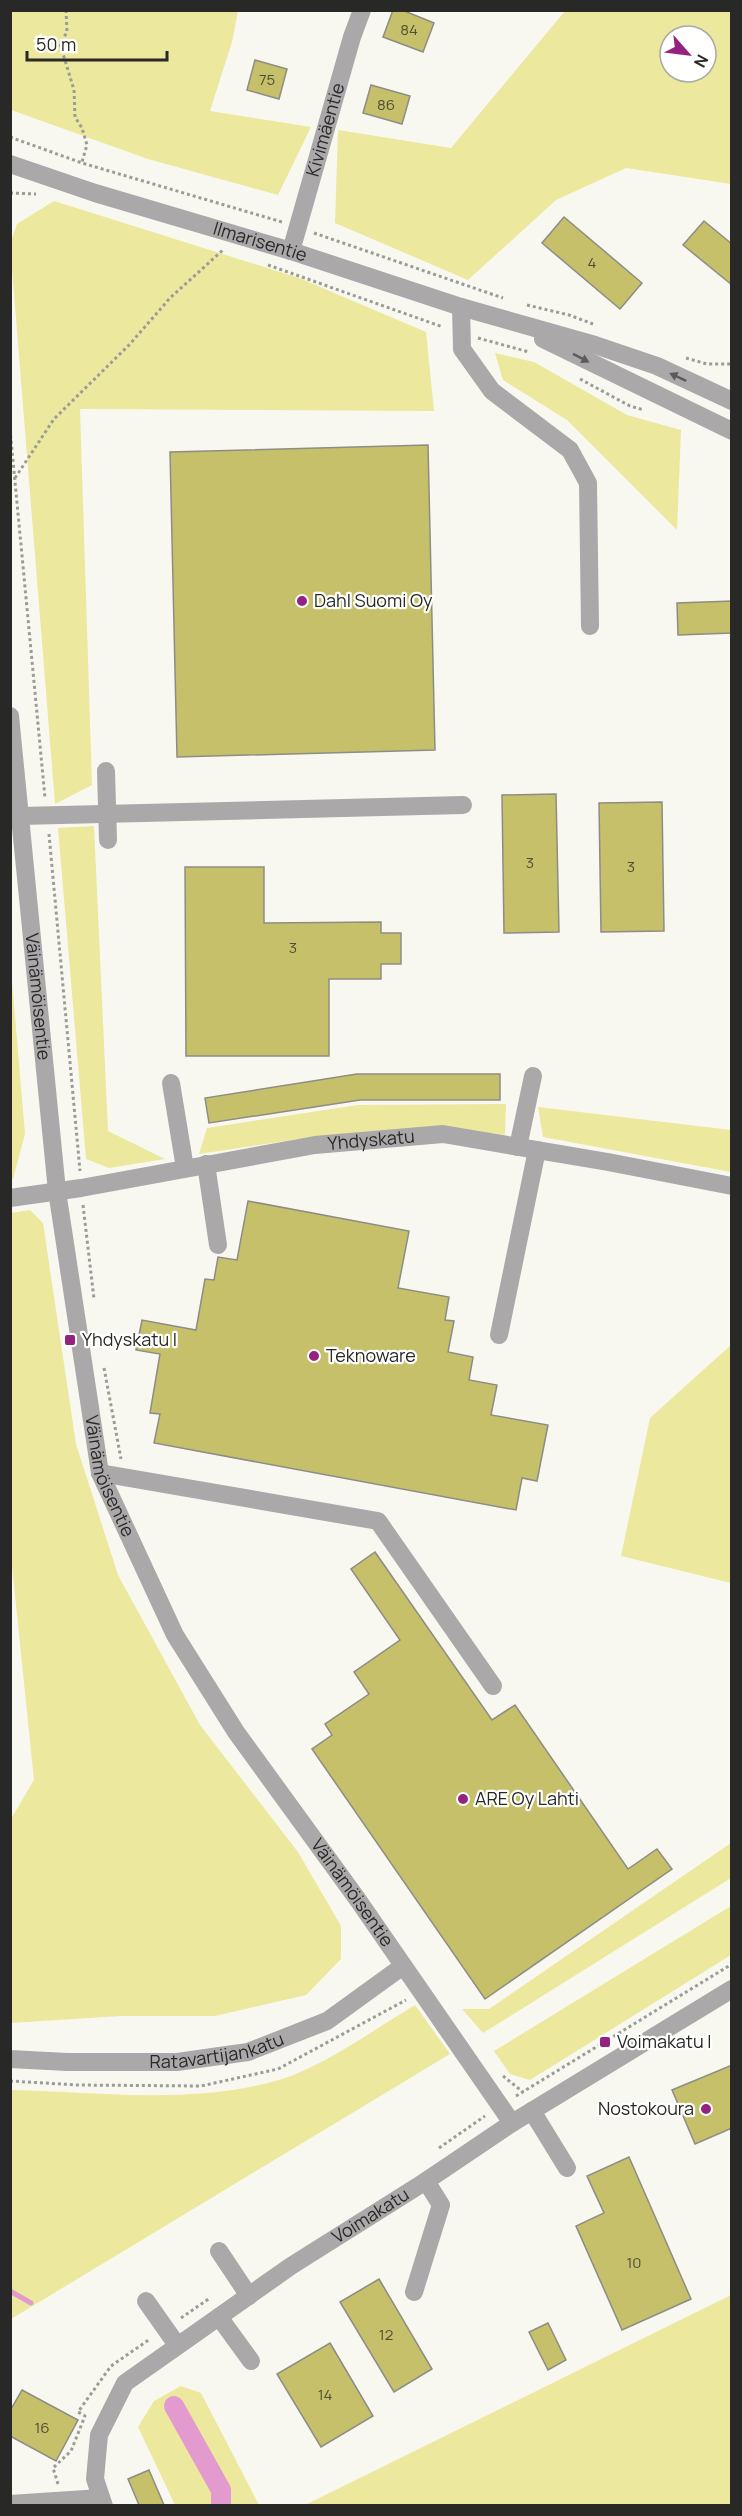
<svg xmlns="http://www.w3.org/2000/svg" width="742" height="2516" font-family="Manrope,sans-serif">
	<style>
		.green { fill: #ece89e; fill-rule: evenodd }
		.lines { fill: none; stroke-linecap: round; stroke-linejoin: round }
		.stream { stroke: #e39bcf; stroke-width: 5 }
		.canal { stroke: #e39bcf; stroke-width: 20 }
		.building { fill: #c5c069; stroke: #8d8d86; stroke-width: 1.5 }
		.path { stroke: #9c9c97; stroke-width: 3; stroke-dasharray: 3 3; stroke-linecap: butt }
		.minor { stroke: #aba8aa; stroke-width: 18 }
		.oneway { fill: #5c5b5b }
		.poi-dot { fill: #962280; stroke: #fffffe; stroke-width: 2 }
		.labels { text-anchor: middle; stroke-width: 4.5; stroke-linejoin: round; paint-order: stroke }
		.number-label { font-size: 15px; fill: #4f4e37 }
		.street-label { font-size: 18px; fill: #282826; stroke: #fffffe }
		.poi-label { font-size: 18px; fill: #282826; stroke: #fffffe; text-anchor: start }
	</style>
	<rect width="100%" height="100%" fill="#f8f8f1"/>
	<g class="green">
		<path d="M11,10L238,11L232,42L210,111L311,127L278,195L148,159L11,110Z"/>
		<path d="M565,11H731V184L626,168L556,200L468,280L335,223L338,130L451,148ZM670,36H706V72H670Z"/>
		<path d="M54,201L299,278L426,332L434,411L80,409L92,785L55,804L10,244L17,224Z"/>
		<path d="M495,353L534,362L627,415L681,430L677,530L567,420L503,380Z"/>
		<path d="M94,826L108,1131L165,1159L109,1168L86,1159L58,828Z"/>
		<path d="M11,969L25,1134L13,1179H11Z"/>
		<path d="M506,1104L505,1135L439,1127L312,1137L199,1154L207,1128L358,1105Z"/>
		<path d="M538,1107L731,1130V1172L543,1137Z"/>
		<path d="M30,1210L43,1223L76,1444L118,1575L200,1725L298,1852L341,1926V1959L306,1995L215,2016H121L11,2023V1819L34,1780L10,1547V1213Z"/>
		<path d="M731,1345V1583L621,1556L650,1418Z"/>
		<path d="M731,1843V1878L483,2033L462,2009H489Z"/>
		<path d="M731,1906V1955L530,2080L510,2074L494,2051Z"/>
		<path d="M415,2005L450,2054L11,2319V2090C100,2092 192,2105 279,2080C323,2067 375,2029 415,2005Z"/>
		<path d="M731,2295V2505H305Z"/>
		<path d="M181,2386L201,2393L259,2505H175L138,2427L154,2401Z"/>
	</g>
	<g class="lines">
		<path class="stream" d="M10,2291L31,2303"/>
		<path class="canal" d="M174,2406L221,2490V2506"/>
	</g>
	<g class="building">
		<path d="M393,10H402L434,23L423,52L383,37Z"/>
		<path d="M255,60L287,69L279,99L247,90Z"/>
		<path d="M371,85L410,96L402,124L363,113Z"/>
		<path d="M564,217L642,283L620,309L542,243Z"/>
		<path d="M704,221L732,244V285L683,245Z"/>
		<path d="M428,445L435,750L177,757L170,452Z"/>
		<path d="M732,601V633L678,635L677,603Z"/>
		<path d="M556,794L559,932L504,933L502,795Z"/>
		<path d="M662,802L664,931L601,932L599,803Z"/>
		<path d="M185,867H264V923L381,922V933H401V964H381V979H329V1056H186Z"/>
		<path d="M357,1074H500V1100H360L209,1123L205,1098Z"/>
		<path d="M248,1201L409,1231L398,1288L449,1297L445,1320L454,1321L448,1352L473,1357L469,1380L497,1385L491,1415L548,1425L537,1481L522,1478L516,1510L154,1443L160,1414L150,1413L160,1354L136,1350L142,1320L196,1330L205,1279L214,1280L218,1257L237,1260Z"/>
		<path d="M375,1552L492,1720L515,1705L628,1869L657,1849L672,1869L485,1999L312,1749L332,1735L325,1724L369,1694L354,1672L400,1640L351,1569Z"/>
		<path d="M732,2065V2128L695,2144L672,2090Z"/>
		<path d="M629,2157L691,2299L622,2330L576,2226L604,2213L587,2176Z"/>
		<path d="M379,2279L432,2369L394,2392L340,2302Z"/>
		<path d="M548,2323L566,2360L548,2370L529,2332Z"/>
		<path d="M330,2343L373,2416L321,2447L277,2374Z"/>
		<path d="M22,2390L78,2420L56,2461L10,2436V2411Z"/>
		<path d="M149,2470L164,2505H139L128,2479Z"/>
	</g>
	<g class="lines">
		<g class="path">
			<path d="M66,10L67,32L60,44L74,90L75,117L82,128L87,145L82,162"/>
			<path d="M10,137L82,163L282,222"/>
			<path d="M10,193L36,194"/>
			<path d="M314,233L503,298"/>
			<path d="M268,265L443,327"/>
			<path d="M527,305L569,315L593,324"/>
			<path d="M478,338L529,352"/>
			<path d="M686,358L707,364H732"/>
			<path d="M580,379L630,406L644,410"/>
			<path d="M10,429L45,798"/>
			<path d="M15,478L54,419L130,344L170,298L223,250"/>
			<path d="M49,834L80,1171"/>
			<path d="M83,1205L94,1299"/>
			<path d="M104,1368L121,1459"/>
			<path d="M503,2076L523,2092"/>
			<path d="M10,2081L78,2085L201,2086L278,2069L406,2000"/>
			<path d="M516,2096L732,1964"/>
			<path d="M439,2148L485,2116"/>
			<path d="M181,2318L210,2298"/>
			<path d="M58,2484L53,2468L71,2451L85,2416L78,2412L111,2366L150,2339"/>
		</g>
		<g class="minor">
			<path id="s1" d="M10,164L95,193L291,251L461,307L595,345L657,366L732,401"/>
			<path id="s2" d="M291,251L352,37L362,10"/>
			<path d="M461,307L462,349L492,391L570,450L588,483L590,626"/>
			<path d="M543,339L732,431"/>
			<path id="s3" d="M10,716L57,1191L100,1473L175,1635L236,1732L358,1900L512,2123"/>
			<path d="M106,771L108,840"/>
			<path d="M20,816L463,805"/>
			<path d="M171,1083L185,1168"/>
			<path d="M518,1147L533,1076"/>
			<path d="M206,1164L218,1245"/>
			<path id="s4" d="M10,1198L81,1188L315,1145L443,1134L608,1162L732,1186"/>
			<path d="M499,1335L537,1150"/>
			<path d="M100,1473L378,1521L493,1686"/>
			<path id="s5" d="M10,2059L67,2062H177L248,2052L327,2021L403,1966"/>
			<path d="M532,2111L567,2168"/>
			<path d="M219,2251L249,2296"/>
			<path d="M414,2292L441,2205L426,2181"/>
			<path d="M146,2301L177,2345"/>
			<path d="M219,2317L251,2361"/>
			<path d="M10,2504L101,2498"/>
			<path id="s6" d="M104,2506L95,2479L99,2435L125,2383L291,2266L426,2181L512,2123L732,1989"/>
		</g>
	</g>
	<defs><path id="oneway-solid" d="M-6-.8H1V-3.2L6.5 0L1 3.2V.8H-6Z" transform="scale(1.5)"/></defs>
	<g class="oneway">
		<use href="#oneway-solid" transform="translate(581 358) rotate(27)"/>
		<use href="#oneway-solid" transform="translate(678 377) rotate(-155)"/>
	</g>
	<g class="poi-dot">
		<circle cx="302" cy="601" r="6"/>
		<rect x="64" y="1334" width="12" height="12" rx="3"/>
		<circle cx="314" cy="1356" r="6"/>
		<circle cx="463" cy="1799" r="6"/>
		<rect x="599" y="2036" width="12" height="12" rx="3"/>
		<circle cx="706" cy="2109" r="6"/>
	</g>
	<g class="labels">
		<g class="number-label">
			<text x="409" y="35">84</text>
			<text x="267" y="85">75</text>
			<text x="386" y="110">86</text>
			<text x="592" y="268">4</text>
			<text x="530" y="868">3</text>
			<text x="631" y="872">3</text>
			<text x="293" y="953">3</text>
			<text x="634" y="2268">10</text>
			<text x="386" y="2340">12</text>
			<text x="325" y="2400">14</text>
			<text x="42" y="2433">16</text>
		</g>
		<g class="street-label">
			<text dy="6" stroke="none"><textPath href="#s2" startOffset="126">Kivimäentie</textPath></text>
			<text dy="6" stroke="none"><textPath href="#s1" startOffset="262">Ilmarisentie</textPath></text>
			<text dy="6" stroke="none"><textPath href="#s3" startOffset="282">Väinämöisentie</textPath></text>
			<text dy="6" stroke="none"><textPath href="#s4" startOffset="366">Yhdyskatu</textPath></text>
			<text dy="6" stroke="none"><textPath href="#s3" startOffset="768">Väinämöisentie</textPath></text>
			<text dy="6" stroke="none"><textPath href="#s3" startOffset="1254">Väinämöisentie</textPath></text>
			<text dy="6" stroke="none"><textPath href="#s5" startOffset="208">Ratavartijankatu</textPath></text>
			<text dy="6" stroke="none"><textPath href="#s6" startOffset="428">Voimakatu</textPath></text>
		</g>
		<g class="poi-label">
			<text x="314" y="607">Dahl Suomi Oy</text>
			<text x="82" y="1346">Yhdyskatu I</text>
			<text x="326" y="1362">Teknoware</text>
			<text x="475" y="1805">ARE Oy Lahti</text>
			<text x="617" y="2048">Voimakatu I</text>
			<text x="694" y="2115" text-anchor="end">Nostokoura</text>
		</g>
	</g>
	<rect width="742" height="2516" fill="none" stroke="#282826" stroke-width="24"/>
	<g transform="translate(688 54) rotate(118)"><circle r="28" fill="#fffffe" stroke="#a9a9a8" stroke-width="1.5"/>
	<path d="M0-4.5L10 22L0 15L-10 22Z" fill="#962280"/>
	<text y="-9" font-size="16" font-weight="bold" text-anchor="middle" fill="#282826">N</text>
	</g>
	<path d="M27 51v9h140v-9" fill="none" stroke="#282826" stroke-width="3"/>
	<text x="36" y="51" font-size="18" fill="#282826" stroke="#fffffe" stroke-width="4.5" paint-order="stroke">50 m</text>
</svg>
